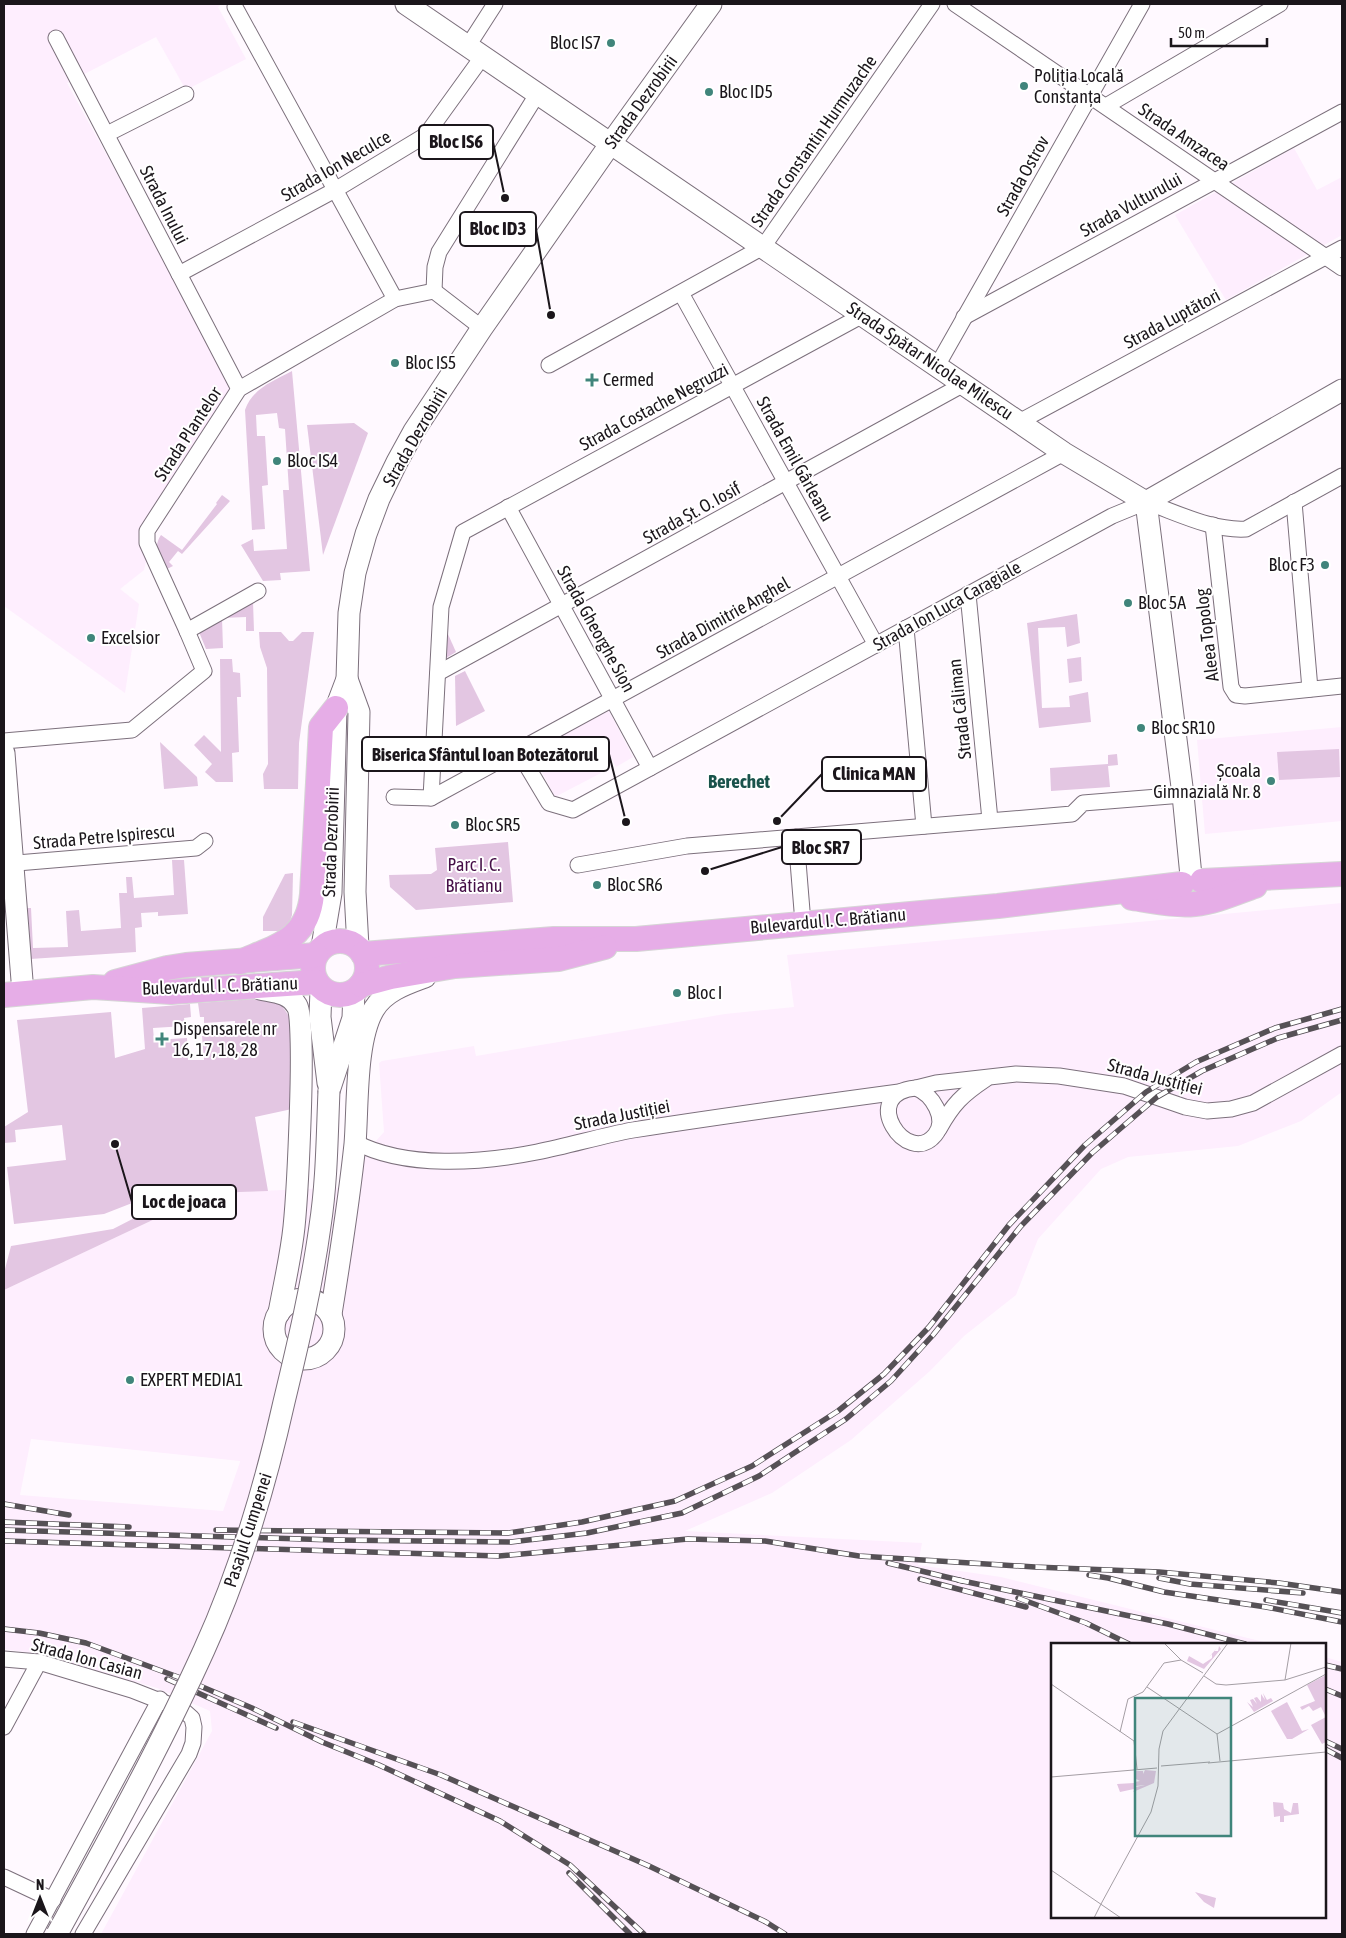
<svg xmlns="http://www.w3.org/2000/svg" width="1346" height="1938" font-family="'Asap Condensed',sans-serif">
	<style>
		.built { fill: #feeefe; fill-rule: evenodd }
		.green { fill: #e3c6e2 }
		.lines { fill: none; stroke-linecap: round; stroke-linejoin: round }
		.street-casing { stroke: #7c707c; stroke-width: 17 }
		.secondary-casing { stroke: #7c707c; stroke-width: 23 }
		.primary-casing { stroke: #d6d5d6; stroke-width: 26 }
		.street { stroke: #fff; stroke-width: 15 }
		.secondary { stroke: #fff; stroke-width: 21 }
		.primary { stroke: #e6ade7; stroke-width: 24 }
		.rail-casing { stroke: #565156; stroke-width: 5.5 }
		.rail { stroke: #fff; stroke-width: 4; stroke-dasharray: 11; stroke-linecap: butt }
		.secondary-bridge-casing { stroke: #7c707c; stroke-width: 23; stroke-linecap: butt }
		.secondary-bridge { stroke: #fff; stroke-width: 21 }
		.poi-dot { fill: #40857b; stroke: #fff; stroke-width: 2 }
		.labels { text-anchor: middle; stroke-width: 4; stroke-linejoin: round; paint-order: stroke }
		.poi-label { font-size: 18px; fill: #1b161b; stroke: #fff; text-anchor: start }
		.street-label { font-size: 18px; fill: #1b161b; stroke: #fff }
		.park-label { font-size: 18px; fill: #450f47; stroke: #fff }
		.neighbourhood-label { font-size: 19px; font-weight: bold; fill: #19534b; stroke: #fff }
		.inset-road { fill: none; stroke: #a49ea4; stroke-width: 1 }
		.view { fill: #40857b; fill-opacity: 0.15; stroke: #40857b; stroke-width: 2.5 }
		.inset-edge { fill: none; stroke: #1b161b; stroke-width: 2.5 }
		.leader { fill: none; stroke: #1b161b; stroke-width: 2 }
		.callout-dot { fill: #1b161b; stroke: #fff; stroke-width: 2 }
		.callout { fill: #fff; stroke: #1b161b; stroke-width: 2 }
		.callout-label { font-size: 19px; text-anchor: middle; font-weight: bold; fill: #1b161b }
	</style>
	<rect width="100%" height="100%" fill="#fff9ff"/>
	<g class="built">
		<path d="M4,4H221L218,7L246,59L186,90L156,37L67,83L238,394L152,537L144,570L120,589L139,604L125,693L4,606Z"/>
		<path d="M1294,148L1317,190L1342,177V235L1226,300L1175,215Z"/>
		<path d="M609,711L633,757L616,767L602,740L588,748L601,773L555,797L531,751Z"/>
		<path d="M1342,727V821L1205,834L1197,740Z"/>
		<path d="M1342,903V1092L1301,1121L1238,1146L1128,1157L1101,1169L1038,1239L1016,1295L964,1336L930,1371L851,1440L772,1493L685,1531L922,1543L918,1565L1001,1577L1272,1644H1052V1917H1325V1657L1342,1662V1934H101L212,1731L210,1711L157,1688L37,1654L4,1649V1290L193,1201L239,1192L353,1187L359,1160L384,1132L379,1063L382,1061L474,1046L476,1056L725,1014L794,1007L787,955ZM31,1439L240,1461V1462L223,1511L20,1495Z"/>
	</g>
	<g class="green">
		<path d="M292,371L310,571L280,573L281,580L263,581L241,545L253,539L254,551L287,549L283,490H289L285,429L279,428L277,413L256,415L257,436H265L268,485L262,486L265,529L252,530L245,410C252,389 273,381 292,371Z"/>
		<path d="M354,423L368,433L323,555L307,425Z"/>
		<path d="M222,495L230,501L182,554L178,551L169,562L173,566L167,569C160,558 152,548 161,535L182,550L217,504L216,503Z"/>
		<path d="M253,602L254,631H246V617L222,618L223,648L206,649L199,632Z"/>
		<path d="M1077,614L1080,643L1067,647L1065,627L1038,628L1042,708L1070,707L1069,696L1088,692L1091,722L1039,728L1027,623Z"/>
		<path d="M443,623L456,652L446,658Z"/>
		<path d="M259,632H281L289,641H293L302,632H314L299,743L298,789H264L263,774L268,764L267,668L260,647Z"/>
		<path d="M1081,657L1082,681L1069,683L1067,659Z"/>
		<path d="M220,659H232L233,672L240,673L241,697H237L239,752L232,753L233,782H216L205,772L212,764L194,745L204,735L221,752Z"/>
		<path d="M465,671L485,711L456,726L455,676Z"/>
		<path d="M160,742L197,777L198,786L164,789Z"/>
		<path d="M1339,749L1340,777L1279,780L1277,752Z"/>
		<path d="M1117,754L1118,765L1108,766L1110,787L1051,791L1050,768L1108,764V755Z"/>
		<path d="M508,842L513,902L416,910L390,887L389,875L431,874L437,870L435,848Z"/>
		<path d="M172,860H184L188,914L158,916V912L141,913L142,927L135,928L136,952L30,959L27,908H31L33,948L68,947L66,911L79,910L81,931L121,928L119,893H127L126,877H132L134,898L174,895Z"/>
		<path d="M293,873L292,915L288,927L279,931H263V917L285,874Z"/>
		<path d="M253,999L280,1003L291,1019L292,1109L255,1117L268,1191L239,1192L193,1201L4,1290V1273L11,1246L113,1229L152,1209L145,1198L104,1214L14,1224L7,1167L66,1160L62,1125L15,1130L16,1142L4,1143V1127L28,1112L17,1020L111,1012L115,1058L145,1049L142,1008L190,1004L191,1017L184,1018L185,1026L153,1028L154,1040L187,1038L188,1060H204L202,1036L235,1034V1021L204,1023V1017H200L198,1003Z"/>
	</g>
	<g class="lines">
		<g class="street-casing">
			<g id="street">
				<path d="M955,4L1342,268"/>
				<path d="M235,7L395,299"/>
				<path d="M56,38L239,389"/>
				<path d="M468,46L495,4"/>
				<path d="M1106,106L1280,4"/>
				<path d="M107,134L186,94"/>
				<path d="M179,274L335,190L426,135L483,56"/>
				<path d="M434,291L435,267L439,252L538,93"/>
				<path d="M434,291L482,328"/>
				<path d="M681,293L876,645"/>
				<path d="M964,317L1342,112"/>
				<path d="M549,365L763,247L932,4"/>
				<path d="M937,366L1142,4"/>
				<path d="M1019,422L1342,248"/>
				<path d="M1294,502L1310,689"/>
				<path d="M508,507L650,768"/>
				<path d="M1213,525L1231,687L1236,695L1245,696L1342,686"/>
				<path d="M968,594L990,820"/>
				<path d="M906,628L924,826"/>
				<path d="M187,631L258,591"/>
				<path d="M438,673L964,384"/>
				<path d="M4,741L132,730L204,671L187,631L147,543V531L239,389L395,299L434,291"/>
				<path d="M518,751L549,803L573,810L1112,516L1146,502C1178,513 1212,531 1246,529L1342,476"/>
				<path d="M394,797L431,798L1064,453"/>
				<path d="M431,798L441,607L463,532L863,315"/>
				<path d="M796,837L803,923"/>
				<path d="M5,864L196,848L205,841"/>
				<path d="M578,865L687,846L1072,814L1083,803L1183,795"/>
				<path d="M916,1088L936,1083L1016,1074L1059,1076L1124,1086L1185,1107L1207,1111L1231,1109L1253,1103L1342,1054"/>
				<path d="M916,1088C932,1094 948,1119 935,1135C907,1169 857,1093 916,1088Z"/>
				<path d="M939,1129C953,1104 962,1095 986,1079"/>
				<path d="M355,1142C405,1169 482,1163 537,1152C569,1146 600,1136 633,1130C721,1116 810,1104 899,1092"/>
				<path d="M4,1659L39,1662L132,1690L183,1710L192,1718L194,1727L193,1743L189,1754L83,1934"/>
				<path d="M4,1727L39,1662"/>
				<path d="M4,1877L53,1900"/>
				<path d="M34,1934L160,1699"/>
			</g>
		</g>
		<g class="secondary-casing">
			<g id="secondary">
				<path d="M406,4L1064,453L1146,502L1183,795L1191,876"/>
				<path d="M1146,502L1342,390"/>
				<path d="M347,679L359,712L355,892L358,947"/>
				<path d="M4,753L23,993"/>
				<path d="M322,947L331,893L336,708L347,679L349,613L355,573L366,534L379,499L397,462L414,431L482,328L611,143L711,4"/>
				<path d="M260,989C274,992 289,992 297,1006C307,1022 297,1197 294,1227C291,1256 284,1285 279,1313"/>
				<path d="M321,989L320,1017L328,1083"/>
				<path d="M329,1091L353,1018L354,991"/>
				<circle cx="304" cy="1329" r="30"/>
				<path d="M331,1314C340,1258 349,1201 355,1144C358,1108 355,1040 374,1009C385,991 406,984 425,977"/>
			</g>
		</g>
		<g class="primary-casing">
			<g id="primary">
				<path d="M1202,881L1342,874"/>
				<path d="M1132,898C1153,901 1174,906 1195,904C1215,902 1235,893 1255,886"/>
				<circle cx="340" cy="968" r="27"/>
				<path d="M363,954L554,939H636L998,906L1182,884"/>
				<path d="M240,962C277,946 308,940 312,894L321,727L336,708"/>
				<path d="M115,982L167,968L186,965L316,955"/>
				<path d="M361,985L391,977L455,966L559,959L605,947"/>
				<path d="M4,995L93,987L171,992L316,982"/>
			</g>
		</g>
		<use href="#street" class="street"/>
		<use href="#secondary" class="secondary"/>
		<use href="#primary" class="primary"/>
		<g class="rail-casing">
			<g id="rail">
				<path d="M4,1504L69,1515"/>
				<path d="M4,1522L129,1527"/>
				<path d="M4,1530L334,1540L511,1542L587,1533L682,1513L759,1476L846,1419L891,1381L933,1335L1021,1226L1092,1153L1157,1097L1202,1071L1278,1038L1342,1020"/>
				<path d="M216,1530L508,1533L582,1522L675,1501L752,1466L838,1411L884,1374L929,1327L1009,1225L1085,1145L1146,1092L1196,1062L1275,1028L1342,1009"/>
				<path d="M4,1541L499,1556L688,1539L765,1541L859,1556L1035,1567L1159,1572L1279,1583L1342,1592"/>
				<path d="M888,1563L963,1581"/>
				<path d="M1089,1575L1108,1578L1164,1592L1266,1607L1342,1622"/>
				<path d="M1159,1578L1190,1584L1303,1593"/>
				<path d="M920,1579L1026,1607"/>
				<path d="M958,1580L1168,1624L1245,1644"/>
				<path d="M1018,1598L1086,1623L1129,1644"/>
				<path d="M1266,1600L1342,1613"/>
				<path d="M4,1629L39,1633L86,1643L186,1680L252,1708L322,1742L379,1765L500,1821L570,1865L644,1934"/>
				<path d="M1325,1665L1342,1669"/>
				<path d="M167,1679L276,1728"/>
				<path d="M1325,1689L1342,1696"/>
				<path d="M293,1722L441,1775L649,1866L766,1922L785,1934"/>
				<path d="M1325,1741L1342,1749"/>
				<path d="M1325,1749L1342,1758"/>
				<path d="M569,1873L630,1934"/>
			</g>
		</g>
		<use href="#rail" class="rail"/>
		<g class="secondary-bridge-casing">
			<path id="secondary-bridge" d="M57,1934C108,1841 160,1747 204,1650C240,1571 265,1487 284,1402C298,1344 312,1285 320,1226C327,1181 327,1136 329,1091"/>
		</g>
		<use href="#secondary-bridge" class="secondary-bridge"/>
	</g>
	<g class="poi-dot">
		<circle cx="611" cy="43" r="5"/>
		<circle cx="1024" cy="86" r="5"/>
		<circle cx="709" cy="92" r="5"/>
		<circle cx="395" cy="363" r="5"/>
		<path d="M589.5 372.5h5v5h5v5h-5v5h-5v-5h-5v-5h5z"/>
		<circle cx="277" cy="461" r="5"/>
		<circle cx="1325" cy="565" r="5"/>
		<circle cx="1128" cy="603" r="5"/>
		<circle cx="91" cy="638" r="5"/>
		<circle cx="1141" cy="728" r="5"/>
		<circle cx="1271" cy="781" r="5"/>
		<circle cx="455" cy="825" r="5"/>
		<circle cx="597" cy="885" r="5"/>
		<circle cx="677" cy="993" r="5"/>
		<path d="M159.5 1031.5h5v5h5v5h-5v5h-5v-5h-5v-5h5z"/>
		<circle cx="130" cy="1380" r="5"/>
	</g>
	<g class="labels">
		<g class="poi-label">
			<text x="601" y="49" text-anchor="end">Bloc IS7</text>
			<text x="1034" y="82">Poliția Locală<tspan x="1034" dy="21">Constanța</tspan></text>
			<text x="719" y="98">Bloc ID5</text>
			<text x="405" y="369">Bloc IS5</text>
			<text x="603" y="386">Cermed</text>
			<text x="287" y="467">Bloc IS4</text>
			<text x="1315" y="571" text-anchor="end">Bloc F3</text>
			<text x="1138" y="609">Bloc 5A</text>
			<text x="101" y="644">Excelsior</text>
			<text x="1151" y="734">Bloc SR10</text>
			<text x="1261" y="777" text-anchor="end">Școala<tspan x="1261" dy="21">Gimnazială Nr. 8</tspan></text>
			<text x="465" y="831">Bloc SR5</text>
			<text x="607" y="891">Bloc SR6</text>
			<text x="687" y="999">Bloc I</text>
			<text x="173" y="1035">Dispensarele nr<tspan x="173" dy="21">16, 17, 18, 28</tspan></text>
			<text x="140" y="1386">EXPERT MEDIA1</text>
		</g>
		<g class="street-label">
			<text transform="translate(641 102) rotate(-54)" y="6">Strada Dezrobirii</text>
			<text transform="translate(1184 137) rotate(34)" y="6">Strada Amzacea</text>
			<text transform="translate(814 141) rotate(-55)" y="6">Strada Constantin Hurmuzache</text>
			<text transform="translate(336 166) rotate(-30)" y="6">Strada Ion Neculce</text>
			<text transform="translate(1023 176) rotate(-61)" y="6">Strada Ostrov</text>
			<text transform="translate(164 205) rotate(63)" y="6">Strada Inului</text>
			<text transform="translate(1131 205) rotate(-29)" y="6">Strada Vulturului</text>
			<text transform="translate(1172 319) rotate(-28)" y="6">Strada Luptători</text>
			<text transform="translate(930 361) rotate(34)" y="6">Strada Spătar Nicolae Milescu</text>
			<text transform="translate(654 407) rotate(-28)" y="6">Strada Costache Negruzzi</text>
			<text transform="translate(188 434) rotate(-57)" y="6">Strada Plantelor</text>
			<text transform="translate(415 437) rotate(-60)" y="6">Strada Dezrobirii</text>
			<text transform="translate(795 459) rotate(61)" y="6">Strada Emil Gârleanu</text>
			<text transform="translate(692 513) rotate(-29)" y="6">Strada Șt. O. Iosif</text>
			<text transform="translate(947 606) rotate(-29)" y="6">Strada Ion Luca Caragiale</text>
			<text transform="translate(723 618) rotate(-29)" y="6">Strada Dimitrie Anghel</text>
			<text transform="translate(596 629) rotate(61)" y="6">Strada Gheorghe Sion</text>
			<text transform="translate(1207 635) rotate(-97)" y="6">Aleea Topolog</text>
			<text transform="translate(960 709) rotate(-96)" y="6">Strada Căliman</text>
			<text transform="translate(104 837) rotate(-5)" y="6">Strada Petre Ispirescu</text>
			<text transform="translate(331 842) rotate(-88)" y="6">Strada Dezrobirii</text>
			<text transform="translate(828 921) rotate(-5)" y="6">Bulevardul I. C. Brătianu</text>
			<text transform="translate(220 986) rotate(-2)" y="6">Bulevardul I. C. Brătianu</text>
			<text transform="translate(1155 1077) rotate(15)" y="6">Strada Justiției</text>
			<text transform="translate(622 1115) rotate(-11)" y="6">Strada Justiției</text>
			<text transform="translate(248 1530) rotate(-72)" y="6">Pasajul Cumpenei</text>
			<text transform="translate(87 1659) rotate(15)" y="6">Strada Ion Casian</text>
		</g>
		<g class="park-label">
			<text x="474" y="871">Parc I. C.<tspan x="474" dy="21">Brătianu</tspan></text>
		</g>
		<g class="neighbourhood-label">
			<text x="739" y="788">Berechet</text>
		</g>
	</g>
	<g transform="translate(1051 1643)">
		<rect width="275" height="275" fill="#fff9ff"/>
		<path d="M168,3L170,6L153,26L136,18L138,13L152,21L161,15V11L158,14L166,5L163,8H167ZM275,32V99L271,101L260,82L275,74L270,64L262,68L258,63L251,67L249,64L264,58L256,42ZM212,50L216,57L220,55L222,58L203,69L196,59L202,64L199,57L202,56L206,61L203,55L206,54L210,59V51L214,57ZM236,59L251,88L258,86L241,96H236L220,68ZM94,127L105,128L103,140L82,149L85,144L94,142L85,143L84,139L89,138L85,136L84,138L83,146L69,149L66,141L83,140L85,128H92V131ZM222,159L232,160L233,166L240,170L242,160H247L248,171L233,173V179H229V173L223,174ZM144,249L165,255L163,265L153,259Z" fill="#e3c6e2"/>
		<path class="inset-road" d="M113,0L130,17M153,33L165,41L175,42L234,37L275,24M234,37L240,0M0,41L83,98L86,126M96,44L166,91L169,118M69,89L77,56L92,49L113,20L130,17L152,30M166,91L275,31M157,120L275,109M110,123L159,119M0,134L106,125M0,227L70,275M50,261L100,169L107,143L108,106L112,88L177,0M43,275L50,261"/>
		<path class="view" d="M84,55H180V193H84Z"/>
		<rect width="275" height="275" class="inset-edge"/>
	</g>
	<path class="leader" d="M505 198L493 142M551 315L536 229M626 822L609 754M777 821L822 774M705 871L782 847M115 1144L132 1202"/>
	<g class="callout-dot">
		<circle cx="505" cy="198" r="5"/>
		<circle cx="551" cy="315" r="5"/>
		<circle cx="626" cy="822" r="5"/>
		<circle cx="777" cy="821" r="5"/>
		<circle cx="705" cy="871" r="5"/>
		<circle cx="115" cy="1144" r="5"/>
	</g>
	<g class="callout">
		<rect x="419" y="125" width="74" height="34" rx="5"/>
		<rect x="460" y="212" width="76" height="34" rx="5"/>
		<rect x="362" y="737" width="247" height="34" rx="5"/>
		<rect x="822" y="757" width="104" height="34" rx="5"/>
		<rect x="782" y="830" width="79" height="34" rx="5"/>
		<rect x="132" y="1185" width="104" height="34" rx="5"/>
	</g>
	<g class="callout-label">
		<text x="456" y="148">Bloc IS6</text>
		<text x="498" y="235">Bloc ID3</text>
		<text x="485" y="761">Biserica Sfântul Ioan Botezătorul</text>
		<text x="874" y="780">Clinica MAN</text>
		<text x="821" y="854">Bloc SR7</text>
		<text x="184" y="1208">Loc de joaca</text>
	</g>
	<rect width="1346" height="1938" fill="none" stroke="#1b161b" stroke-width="10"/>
	<g transform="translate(40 1898)" stroke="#ffffff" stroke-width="4" paint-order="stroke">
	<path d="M0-4L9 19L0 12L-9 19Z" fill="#1b161b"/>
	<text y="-8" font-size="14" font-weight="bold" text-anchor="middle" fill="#1b161b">N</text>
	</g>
	<path d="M1171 38v8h96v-8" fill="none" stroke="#1b161b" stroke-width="2.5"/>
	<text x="1178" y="38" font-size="15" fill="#1b161b" stroke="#ffffff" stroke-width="4" paint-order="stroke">50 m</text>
</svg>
